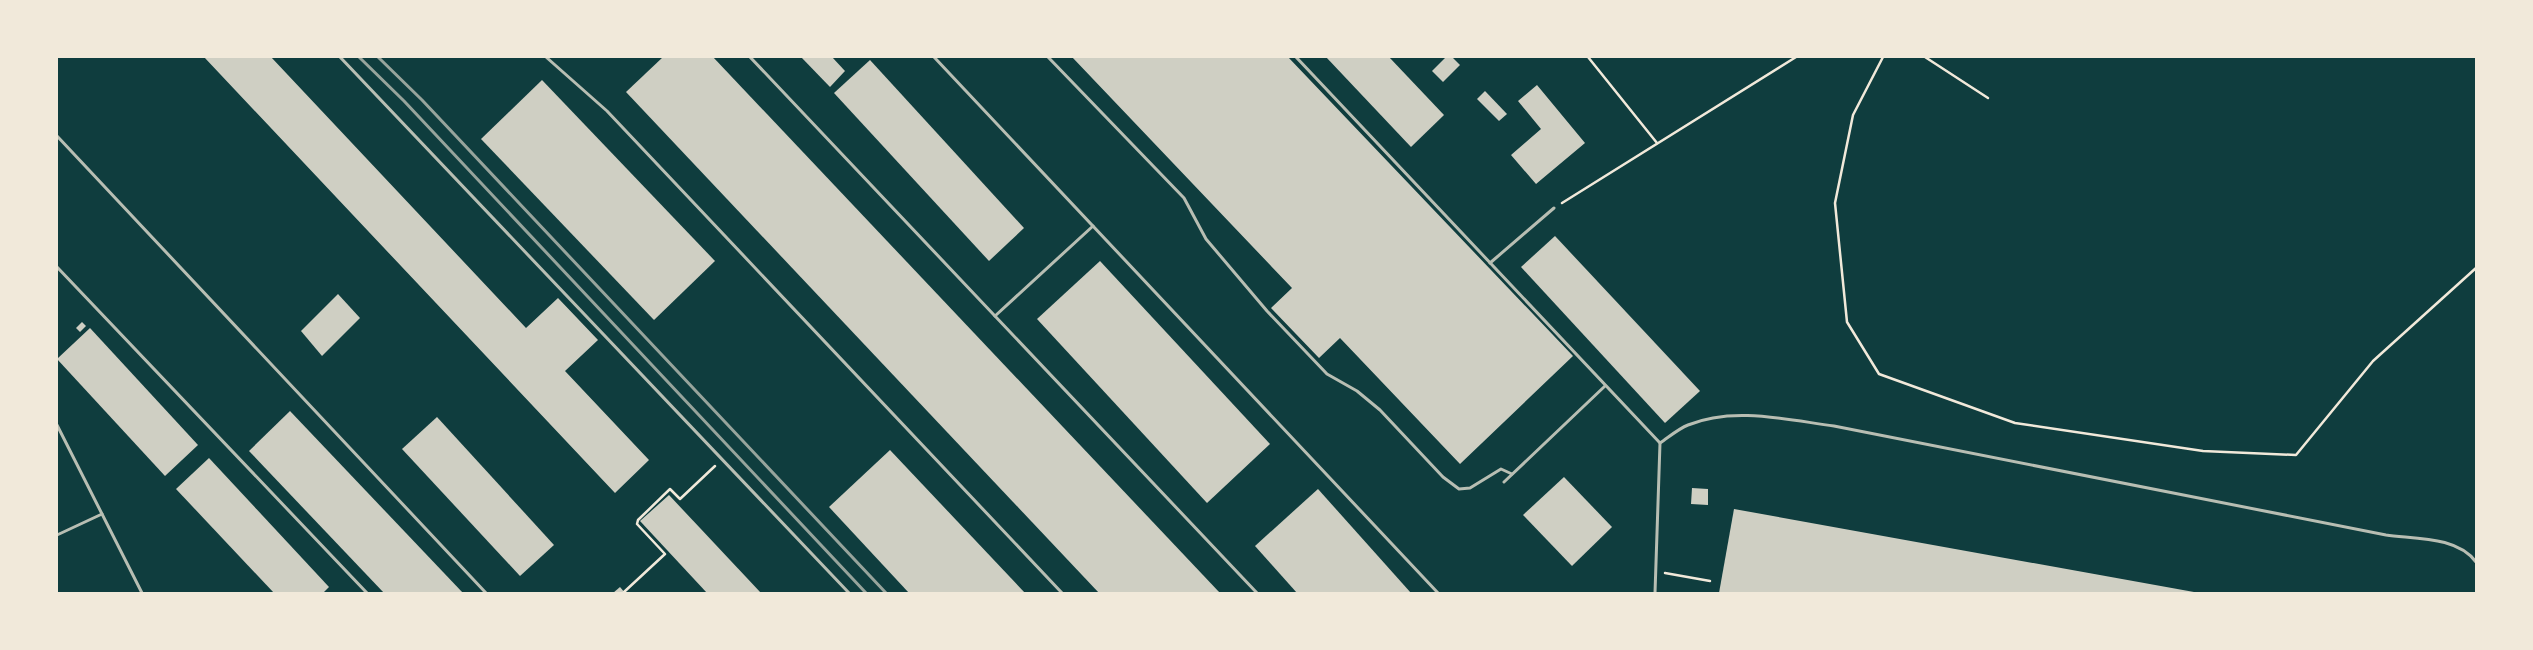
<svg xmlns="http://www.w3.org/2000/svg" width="2533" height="650" font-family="'IBM Plex Sans',sans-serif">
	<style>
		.building { fill: #cfcfc3 }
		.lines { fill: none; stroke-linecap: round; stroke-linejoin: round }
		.path { stroke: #f1e9da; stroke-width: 2.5 }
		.service { stroke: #b8beb3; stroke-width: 3 }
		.rail { stroke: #97a49c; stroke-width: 3 }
	</style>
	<rect width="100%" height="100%" fill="#0f3d3e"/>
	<g class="building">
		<path d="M204,57H271L526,328L558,298L598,340L565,371L649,460L615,493Z"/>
		<path d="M663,57H713L1220,593H1099L626,92Z"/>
		<path d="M801,57H832L845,71L830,87Z"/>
		<path d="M1072,57H1288L1573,356L1460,464L1340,338L1319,358L1271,308L1292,288Z"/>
		<path d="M1326,57H1389L1444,115L1411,147Z"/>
		<path d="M1446,57H1452L1460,65L1443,82L1432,71Z"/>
		<path d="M870,60L1024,228L989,261L834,93Z"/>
		<path d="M542,80L715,261L654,320L481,139Z"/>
		<path d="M1537,85L1585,143L1536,184L1511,155L1541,129L1518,101Z"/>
		<path d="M1485,91L1507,114L1499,121L1477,99Z"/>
		<path d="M1555,236L1700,391L1665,423L1521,267Z"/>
		<path d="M1100,261L1270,444L1207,503L1037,319Z"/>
		<path d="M338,294L360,318L322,356L301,331Z"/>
		<path d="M82,322L86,326L80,332L76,328Z"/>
		<path d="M90,328L198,445L165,476L57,359Z"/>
		<path d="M290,411L463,593H384L249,451Z"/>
		<path d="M437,417L554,545L520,576L402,449Z"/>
		<path d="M890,450L1025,593H909L829,507Z"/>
		<path d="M209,458L329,587L323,593H274L176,489Z"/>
		<path d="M1564,477L1612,527L1572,566L1523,515Z"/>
		<path d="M1692,488L1708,489V505L1691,504Z"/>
		<path d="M1318,489L1411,593H1297L1255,546Z"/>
		<path d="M669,495L761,593H707L640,521Z"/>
		<path d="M1734,509L2194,592V593H1719Z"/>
		<path d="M620,587L625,593H613Z"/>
	</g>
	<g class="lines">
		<g class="path">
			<path d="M1588,57L1657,143"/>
			<path d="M1883,57L1853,115L1835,203L1847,322L1879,374L2015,423L2203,451L2296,455L2373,361L2476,268"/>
			<path d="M1925,57L1988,98"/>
			<path d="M1562,203L1796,57"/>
			<path d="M1665,573L1710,581"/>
			<path d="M624,592L665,554L637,524L638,520L670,489L680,499L715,466"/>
		</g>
		<g class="service">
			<path d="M340,57L849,593"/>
			<path d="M546,57L607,111L1062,593"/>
			<path d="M750,57L1257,593"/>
			<path d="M934,57L1438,593"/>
			<path d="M1048,57L1184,198L1206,239L1267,311L1327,374L1357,391L1380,410L1443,477L1459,489L1470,488L1501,469L1512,474"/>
			<path d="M1296,57L1660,443L1655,593"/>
			<path d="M57,136L486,593"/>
			<path d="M1490,263L1554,208"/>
			<path d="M57,267L367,593"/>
			<path d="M995,316L1093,226"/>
			<path d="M57,425L142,593"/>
			<path d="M1660,443C1669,437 1678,429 1688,425C1733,406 1788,420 1834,426L2386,535C2414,539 2457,536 2476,562"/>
			<path d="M1504,482L1605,386"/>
			<path d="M57,535L102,514"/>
		</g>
		<g class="rail">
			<path d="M359,57L404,101L866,593"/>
			<path d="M378,57L422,100L886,593"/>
		</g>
	</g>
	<rect width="2533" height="650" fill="none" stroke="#f1e9da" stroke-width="116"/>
</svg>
